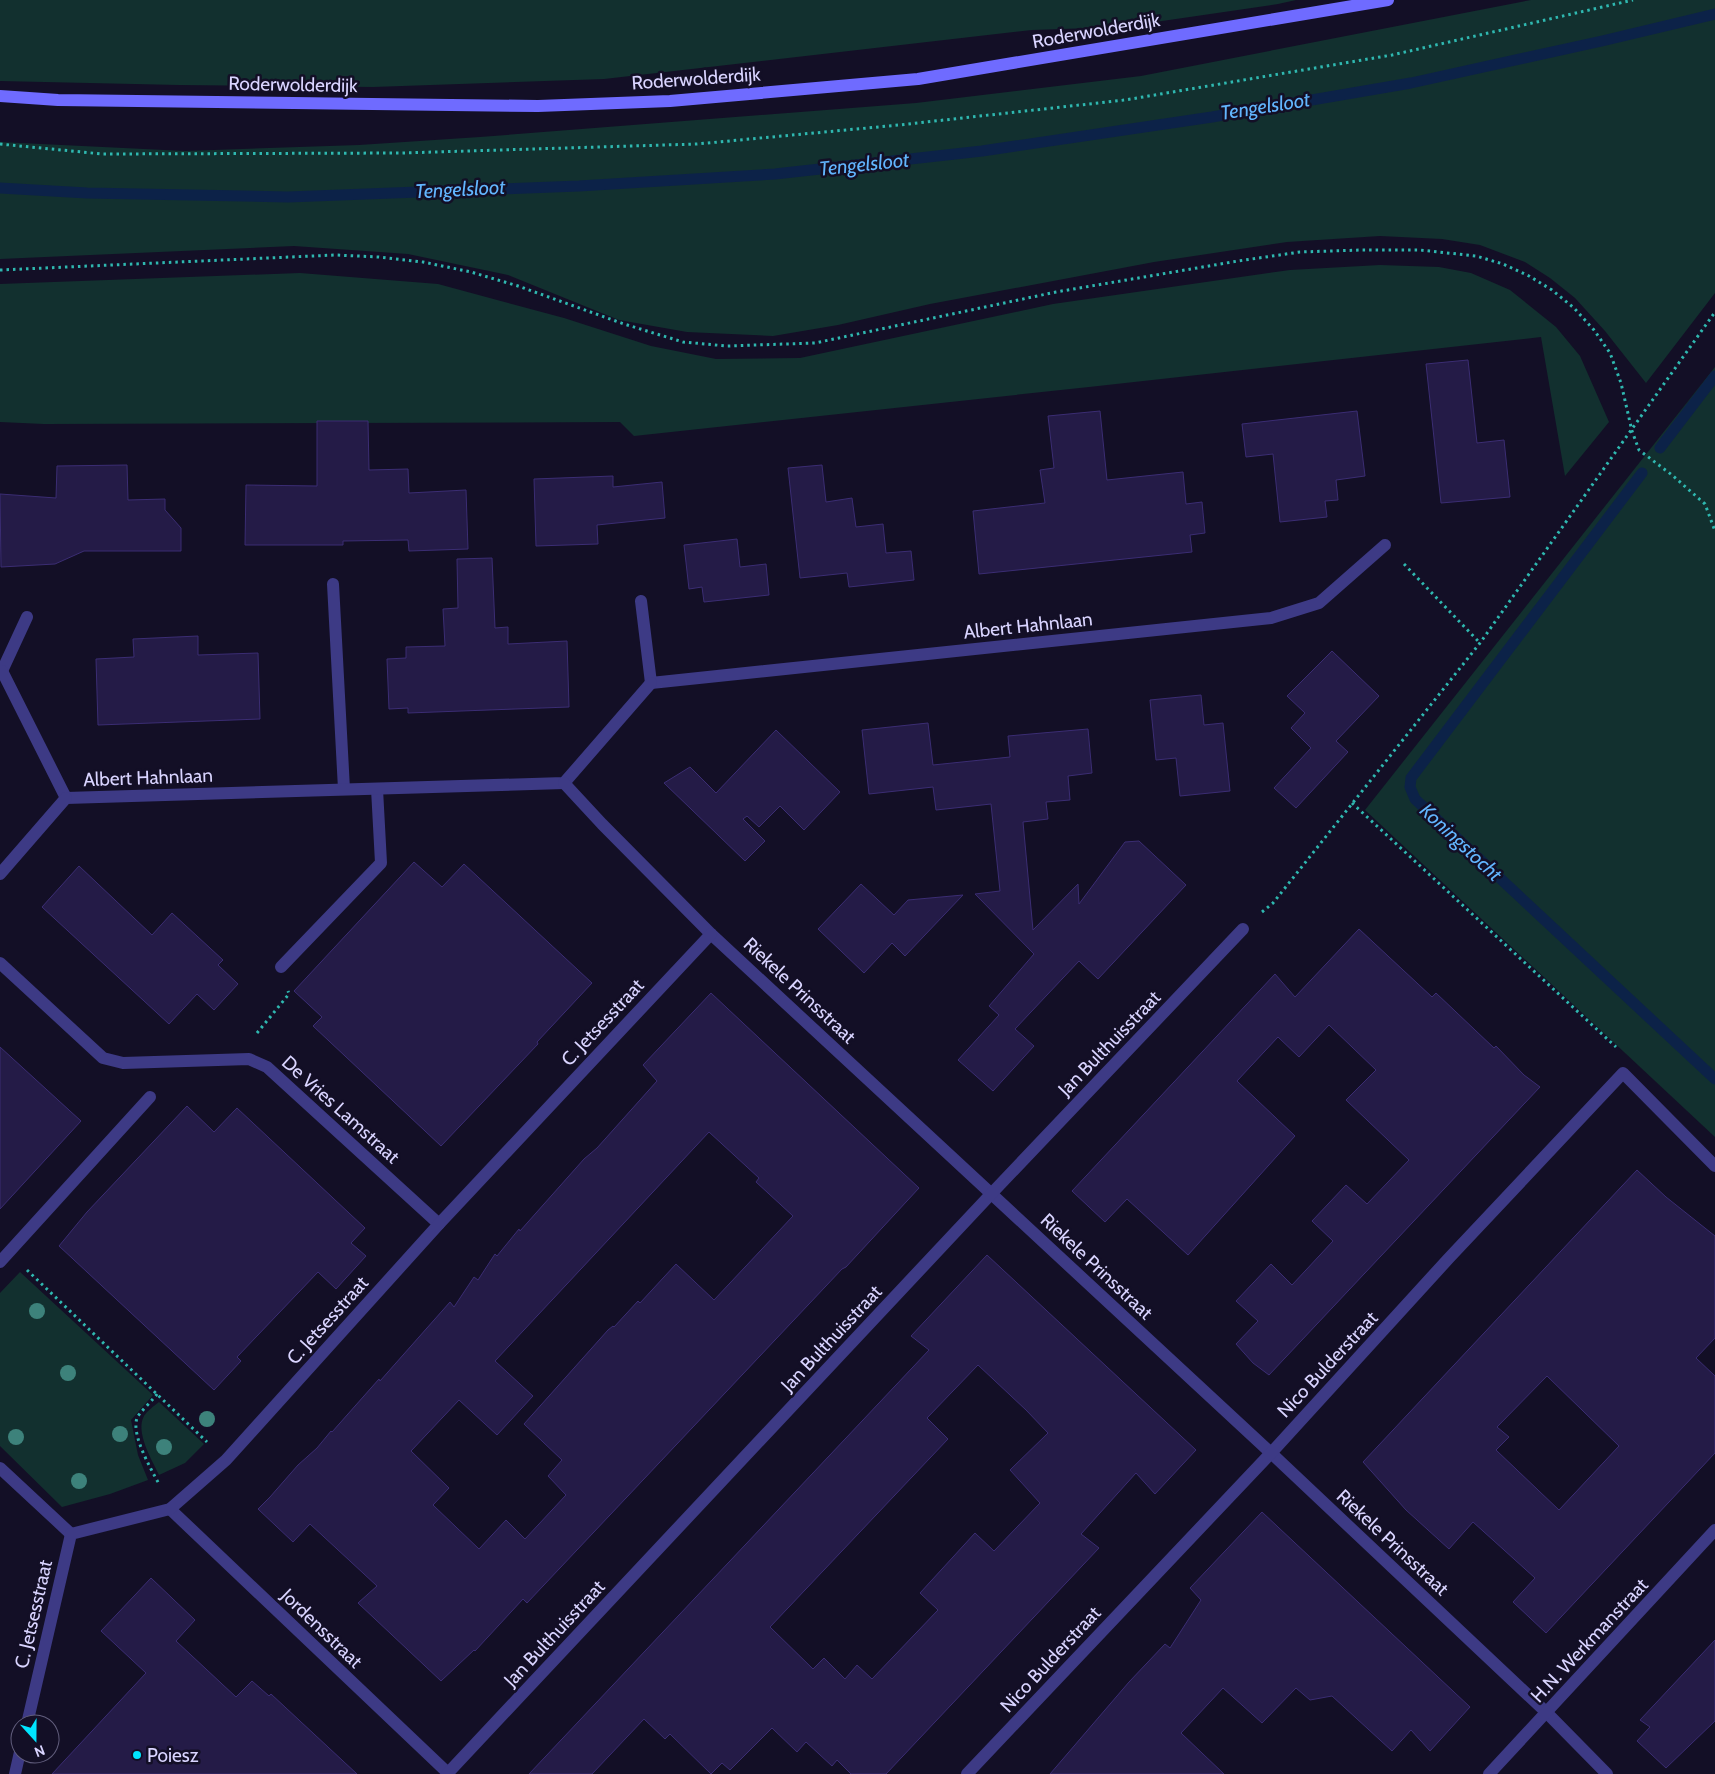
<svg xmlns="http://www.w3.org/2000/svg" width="1715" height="1774" font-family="Cabin,sans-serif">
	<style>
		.green { fill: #12302f }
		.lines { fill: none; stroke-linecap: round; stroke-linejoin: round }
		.stream { stroke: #0c2248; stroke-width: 11 }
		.building { fill: #241b47; stroke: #3b2d73; fill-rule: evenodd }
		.path { stroke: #2fb8b0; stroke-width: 3; stroke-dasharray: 2.5 4; stroke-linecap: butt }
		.lane { stroke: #3d3a85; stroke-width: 12 }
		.street { stroke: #3d3a85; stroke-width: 12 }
		.secondary { stroke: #6f6bff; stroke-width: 12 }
		.tree { fill: #3d827b }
		.poi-dot { fill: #00e5ff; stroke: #130f26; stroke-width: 2 }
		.labels { text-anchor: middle; stroke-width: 5; stroke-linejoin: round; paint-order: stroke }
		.street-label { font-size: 19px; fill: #d9d4ff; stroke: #130f26 }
		.poi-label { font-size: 19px; fill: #d9d4ff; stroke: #130f26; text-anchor: start }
		.water-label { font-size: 20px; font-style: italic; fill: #62b6ff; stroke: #130f26 }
	</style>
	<rect width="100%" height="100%" fill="#130f26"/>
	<g class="green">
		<path d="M0,0H1296L1278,4L1121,27L1032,30L604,79L373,87L179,85L0,81Z"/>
		<path d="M1531,0H1715V293L1646,383L1605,331L1575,298L1550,278L1525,262L1480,245L1442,239L1380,236L1287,242L1154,262L930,304L838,325L773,336L687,332L619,320L508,275L408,254L294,246L0,259V142L185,151L359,145L480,137L916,103L1141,76Z"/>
		<path d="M1380,265L1439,267L1471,273L1510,290L1556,327L1580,356L1609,422L1565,476L1541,337L1089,387L634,436L620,422L44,424L0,422V284L300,273L438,284L564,318L651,346L716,359L800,358L1053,304L1290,270Z"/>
		<path d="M1715,367V1137L1365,810Z"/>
		<path d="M20,1272L153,1395L131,1420L138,1455L148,1480L110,1494L62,1507L0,1446V1293Z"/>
		<path d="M159,1402L204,1444L185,1463L159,1475C152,1460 135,1432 144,1416C147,1411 154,1406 159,1402Z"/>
	</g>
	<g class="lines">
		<g class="stream">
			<path d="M0,188L87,193L288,197L579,186L775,174L982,151L1212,117L1411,83L1602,41L1715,14"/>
			<path d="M1660,448L1715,376"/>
			<path d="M1642,473L1411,778L1410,787L1415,799L1715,1079"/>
		</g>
	</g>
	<g class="building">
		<path d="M1468,360L1477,443L1504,440L1510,497L1441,503L1426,364Z"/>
		<path d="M1100,411L1107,480L1183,472L1186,504L1202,502L1205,533L1190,535L1192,552L979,574L973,511L1045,503L1040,470L1054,468L1048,416Z"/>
		<path d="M1357,411L1365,476L1336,480L1338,500L1325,501L1327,517L1280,522L1273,454L1246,457L1242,424Z"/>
		<path d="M317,421H368L369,470L408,469L409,493L466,490L468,549L409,551L408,540L343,541V545H245L246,485L317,486Z"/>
		<path d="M127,465L128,500L165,499V510L181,528V551H84L55,564L1,567L0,494L56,498L57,466Z"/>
		<path d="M822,465L826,502L852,498L856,527L883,524L886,553L911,551L914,580L849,587L847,573L800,578L788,468Z"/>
		<path d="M613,476V487L662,482L665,518L597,525L598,544L536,546L534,479Z"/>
		<path d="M737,539L740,567L766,564L769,595L704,602L702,587L689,589L684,545Z"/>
		<path d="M492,558L495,628L508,627V644L567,641L569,707L408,713V708L389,709L387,659L406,658V647L445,646L443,609L458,608L457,559Z"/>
		<path d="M198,636V655L258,653L260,719L98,725L96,659L134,657L133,639Z"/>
		<path d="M1332,651L1379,696L1336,741L1348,752L1296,808L1274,788L1311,748L1291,728L1305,713L1287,696Z"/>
		<path d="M1201,695L1204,725L1223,723L1230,791L1180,796L1176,758L1156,760L1150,700Z"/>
		<path d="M928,723L933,765L1010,757L1008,736L1088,729L1092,773L1068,776L1070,800L1046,802L1048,819L1023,822L1033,930L1078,884L1079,904L1125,842L1139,841L1186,885L1098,979L1079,961L1015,1029L1034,1046L993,1091L958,1060L999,1015L989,1006L1034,954L975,894L1000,891L991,804L936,810L933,787L869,794L862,730Z"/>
		<path d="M776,730L840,792L804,830L780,806L759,827L747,816L743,819L765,841L745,861L664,783L690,767L716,793Z"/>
		<path d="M414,862L442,887L464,864L592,983L537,1042L538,1044L441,1146L313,1026L322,1017L294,991Z"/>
		<path d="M79,866L152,935L172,913L223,960L218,965L238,984L214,1010L197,994L169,1024L42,907Z"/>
		<path d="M861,884L894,915L908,900L963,895L905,956L892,943L864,973L818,929Z"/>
		<path d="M1359,929L1432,997L1436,993L1494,1048L1496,1046L1524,1075L1540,1087L1269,1375L1253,1363L1236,1344L1258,1321L1236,1301L1271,1264L1292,1285L1333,1241L1312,1221L1346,1185L1367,1204L1409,1160L1346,1100L1376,1070L1329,1025L1299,1057L1278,1037L1237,1081L1295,1136L1188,1255L1127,1199L1105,1222L1072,1191L1275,974L1295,997Z"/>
		<path d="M711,993L919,1188L846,1267L842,1269L527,1603L523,1599L475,1651L474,1650L441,1681L358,1603L377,1586L310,1524L293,1542L258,1509L270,1497L298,1465L317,1448L331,1431L332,1432L379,1379L380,1381L450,1302L454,1307L474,1277L478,1280L495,1254L497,1256L519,1229L520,1231L584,1159L597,1148L657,1081L643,1065ZM709,1132L759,1178L756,1182L793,1216L714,1300L676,1264L640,1303L638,1301L614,1327L613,1326L608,1330L524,1424L562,1460L548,1476L566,1495L525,1539L506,1520L479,1549L433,1505L449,1488L411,1451L459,1400L497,1435L533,1396L495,1361Z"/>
		<path d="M0,1047L81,1121L0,1209Z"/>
		<path d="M187,1106L214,1132L237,1108L365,1228L351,1243L366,1256L336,1289L318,1272L237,1357L241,1361L214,1390L59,1246L87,1212Z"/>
		<path d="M1637,1170L1666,1197L1715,1236V1338L1696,1358L1715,1376V1453L1546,1633L1513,1602L1535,1578L1473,1522L1449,1549L1406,1510L1363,1462ZM1547,1376L1619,1446L1559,1510L1496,1450L1509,1437L1497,1427Z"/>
		<path d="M987,1255L1196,1450L1155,1494L1136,1473L1081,1534L1099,1548L886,1774H851L837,1760L832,1766L806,1742L797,1752L772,1728L730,1770L722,1763L711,1774L670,1734L665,1739L644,1719L592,1774H529L929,1350L911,1336ZM978,1365L1026,1410L1048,1433L1010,1470L1040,1503L994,1551L975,1533L920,1593L938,1610L872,1679L857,1665L845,1679L824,1658L813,1669L770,1627L948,1439L927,1418Z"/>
		<path d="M1262,1512L1470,1707L1430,1751L1411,1730L1392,1751L1332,1696L1310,1700L1296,1688L1262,1723L1223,1688L1181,1733L1224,1774H1050L1129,1682L1165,1644L1170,1648L1201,1600L1190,1588Z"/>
		<path d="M151,1578L195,1620L176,1641L236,1697L252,1681L269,1696L271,1694L357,1774H52L146,1673L101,1631Z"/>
		<path d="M1715,1640V1721L1666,1768L1637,1741L1650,1727L1640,1720Z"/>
	</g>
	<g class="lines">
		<g class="path">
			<path d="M0,144L102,154L402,153L697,144L899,125L1125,100L1392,55L1633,0"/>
			<path d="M0,270L335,255L379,257L423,262L471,272L518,286L624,324L683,342L727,346L815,343L1056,292L1238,261L1300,252L1362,250H1420L1476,256L1503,264L1529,276L1552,290L1574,308L1594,330L1610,353L1621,383L1632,431L1639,450L1672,475L1705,504L1715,531"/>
			<path d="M1404,564L1480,643"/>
			<path d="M1352,803L1616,1047"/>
			<path d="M1262,912L1273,903L1480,643L1715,312"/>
			<path d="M257,1033L289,994L288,991"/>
			<path d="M27,1270L207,1442"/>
			<path d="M157,1394C154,1399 138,1414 137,1418C131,1435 151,1469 159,1484"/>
		</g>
		<g class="lane">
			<path d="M2,671L27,617"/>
			<path d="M281,967L381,863L377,789"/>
			<path d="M0,1262L150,1097"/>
		</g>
		<g class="street">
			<path d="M333,584L344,789"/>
			<path d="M641,601L651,683L1271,618L1319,603L1385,545"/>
			<path d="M0,671H2L66,798L564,783L651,683"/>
			<path d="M564,783L602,824L711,934L1271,1453L1547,1713L1607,1774"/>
			<path d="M0,874L66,798"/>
			<path d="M0,963L103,1058L123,1063L249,1059L267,1067L439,1224"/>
			<path d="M0,1468L71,1534"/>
			<path d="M170,1509L449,1774"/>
			<path d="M27,1724L71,1534L170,1509L226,1460L439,1224L711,934"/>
			<path d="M15,1774L20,1752"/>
			<path d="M447,1774L992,1193L1243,929"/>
			<path d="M967,1774L1271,1453L1449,1258L1623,1073L1715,1166"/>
			<path d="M1489,1774L1715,1530"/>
		</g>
		<path class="secondary" d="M0,96L58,100L538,106L670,101L918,79L1388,0"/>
	</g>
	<g class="tree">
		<circle cx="37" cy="1311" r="8"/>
		<circle cx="68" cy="1373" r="8"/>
		<circle cx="207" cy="1419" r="8"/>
		<circle cx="120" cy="1434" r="8"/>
		<circle cx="16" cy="1437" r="8"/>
		<circle cx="164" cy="1447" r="8"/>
		<circle cx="79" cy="1481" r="8"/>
	</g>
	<circle class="poi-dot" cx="137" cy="1755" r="5"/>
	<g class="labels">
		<g class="street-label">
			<text transform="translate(1096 30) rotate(-10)" y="7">Roderwolderdijk</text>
			<text transform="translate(696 78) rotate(-4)" y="7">Roderwolderdijk</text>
			<text transform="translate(293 84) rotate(1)" y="7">Roderwolderdijk</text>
			<text transform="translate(1028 625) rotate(-6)" y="7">Albert Hahnlaan</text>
			<text transform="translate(148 777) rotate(-2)" y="7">Albert Hahnlaan</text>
			<text transform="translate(800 990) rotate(43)" y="7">Riekele Prinsstraat</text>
			<text transform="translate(602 1022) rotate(-47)" y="7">C. Jetsesstraat</text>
			<text transform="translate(1109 1043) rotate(-46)" y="7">Jan Bulthuisstraat</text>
			<text transform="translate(341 1109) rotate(42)" y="7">De Vries Lamstraat</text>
			<text transform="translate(1097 1266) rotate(43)" y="7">Riekele Prinsstraat</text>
			<text transform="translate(327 1320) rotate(-48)" y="7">C. Jetsesstraat</text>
			<text transform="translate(831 1338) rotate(-47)" y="7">Jan Bulthuisstraat</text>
			<text transform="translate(1327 1364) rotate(-47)" y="7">Nico Bulderstraat</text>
			<text transform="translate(1393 1542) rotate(43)" y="7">Riekele Prinsstraat</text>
			<text transform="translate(33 1614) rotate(-77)" y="7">C. Jetsesstraat</text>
			<text transform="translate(322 1628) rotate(44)" y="7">Jordensstraat</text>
			<text transform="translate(554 1633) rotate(-47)" y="7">Jan Bulthuisstraat</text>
			<text transform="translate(1589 1640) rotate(-47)" y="7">H.N. Werkmanstraat</text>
			<text transform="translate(1050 1659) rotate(-47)" y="7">Nico Bulderstraat</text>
		</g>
		<g class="poi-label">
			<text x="147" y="1762">Poiesz</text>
		</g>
		<g class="water-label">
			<text transform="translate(1265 106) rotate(-9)" y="7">Tengelsloot</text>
			<text transform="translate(864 164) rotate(-6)" y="7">Tengelsloot</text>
			<text transform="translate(460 189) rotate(-3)" y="7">Tengelsloot</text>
			<text transform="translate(1461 842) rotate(43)" y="7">Koningstocht</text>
		</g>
	</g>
	<g transform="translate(35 1739) rotate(159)"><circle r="24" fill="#130f26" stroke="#625e7d"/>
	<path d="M0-4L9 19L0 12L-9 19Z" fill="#00e5ff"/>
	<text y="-8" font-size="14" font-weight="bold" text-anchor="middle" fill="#d9d4ff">N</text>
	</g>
</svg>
